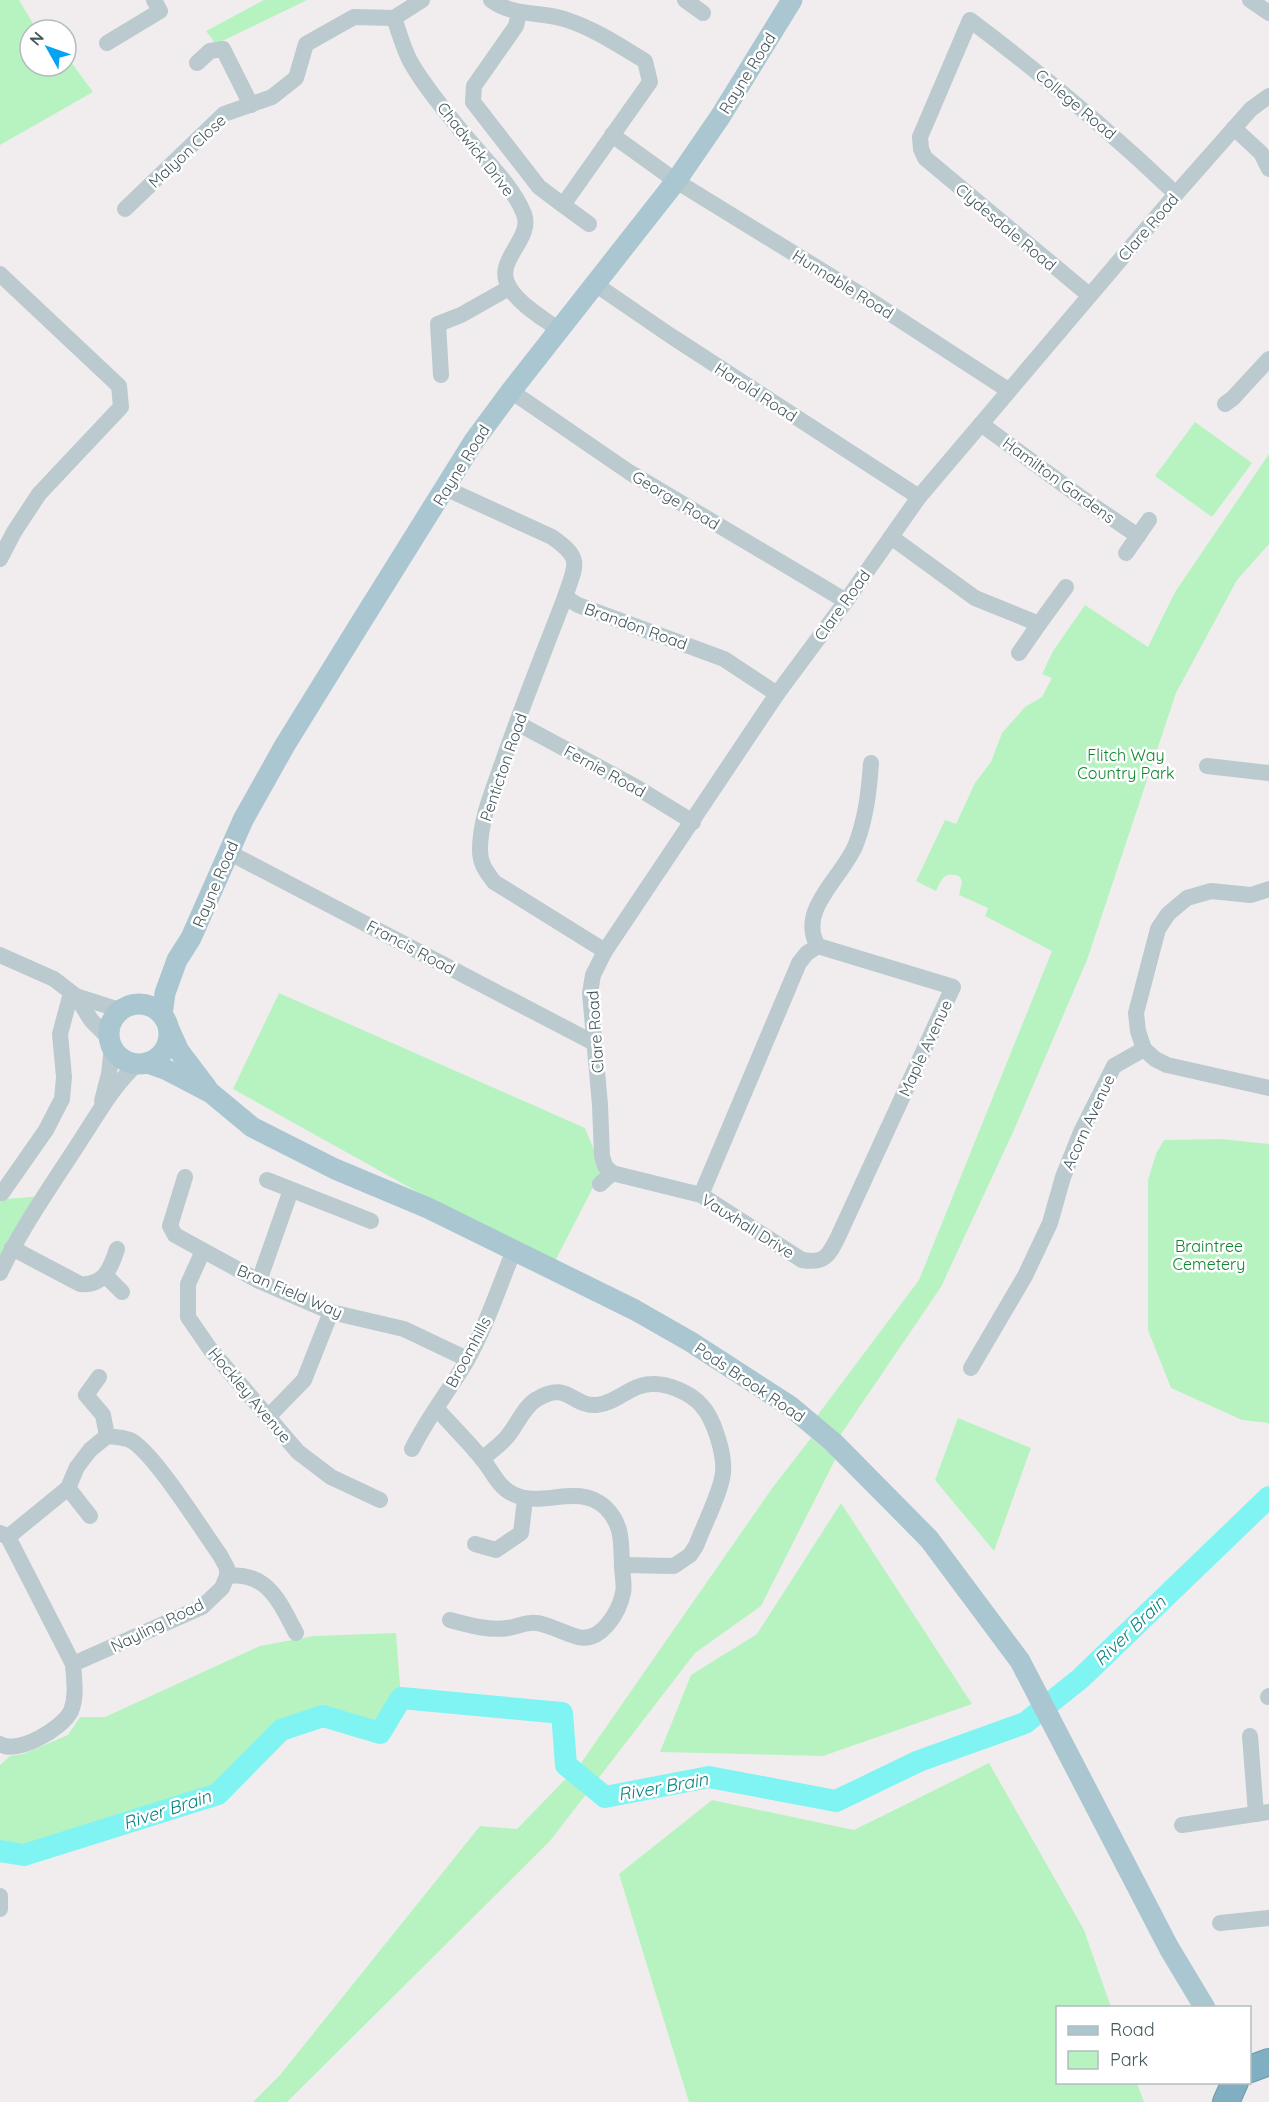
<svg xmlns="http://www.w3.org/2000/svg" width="1269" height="2102" font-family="Quicksand,sans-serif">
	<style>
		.green { fill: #b7f3c1 }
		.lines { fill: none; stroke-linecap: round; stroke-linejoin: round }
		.river { stroke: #80f4f2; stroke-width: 22 }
		.highway-casing { stroke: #6b9aae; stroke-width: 28 }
		.minor { stroke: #bacacf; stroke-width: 16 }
		.major { stroke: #aac6d0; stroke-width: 21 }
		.highway { stroke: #80afc2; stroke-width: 26 }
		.labels { text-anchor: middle; stroke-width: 5; stroke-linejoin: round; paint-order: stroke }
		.street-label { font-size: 16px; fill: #44575d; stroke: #fff }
		.park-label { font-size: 16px; fill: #0e852f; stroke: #fff }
		.water-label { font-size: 18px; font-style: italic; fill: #058381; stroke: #fff }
	</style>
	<rect width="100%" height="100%" fill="#f1edee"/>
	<g class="green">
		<path d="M0,0H19L37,30H30V66H66V59L68,58L93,92L0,145Z"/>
		<path d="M264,0H307L216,44L206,31Z"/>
		<path d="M1195,422L1252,463L1212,517L1155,476Z"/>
		<path d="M1269,454V544L1237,580L1176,693L1087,960L1014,1130L941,1287L839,1437L817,1416L919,1280L1052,951L985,916L988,908L959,895L962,882L960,877C946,870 941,879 936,891L916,881L945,820L956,824L975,783L991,762L1002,733L1025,707L1042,697L1052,678L1042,674L1043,672L1053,651L1085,605L1148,647L1175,592Z"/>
		<path d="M279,993L585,1128L602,1170L552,1267L233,1089Z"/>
		<path d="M1221,1139L1269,1144V1423L1242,1420L1171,1388L1148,1330V1180L1156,1154L1164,1140Z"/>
		<path d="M0,1194L5,1199L43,1196L0,1278Z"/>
		<path d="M958,1418L1031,1448L994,1551L935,1480Z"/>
		<path d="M811,1438L836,1458L761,1606L695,1653L550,1841L287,2102H253L280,2075L480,1826L517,1829L581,1763L773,1487Z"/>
		<path d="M841,1503L972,1704L823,1756L660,1752L691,1675L757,1634Z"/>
		<path d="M396,1633L401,1698L380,1733L323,1716L281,1730L218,1794L24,1855L0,1851V1765L10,1756L23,1754L68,1735L80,1717H105L260,1646L314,1636Z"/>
		<path d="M989,1763L1084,1930L1111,2007L1058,2008V2082L1137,2083L1144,2102H689L619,1874L712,1800L854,1830Z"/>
	</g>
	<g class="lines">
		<path class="river" d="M0,1851L24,1855L218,1794L281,1730L323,1716L380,1733L401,1698L562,1713L566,1765L605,1797L709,1777L836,1801L919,1761L1025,1723L1081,1678L1269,1497"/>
		<g class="highway-casing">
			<g id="highway">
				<path d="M1250,2069L1269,2062"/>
				<path d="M1226,2102L1235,2082"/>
			</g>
		</g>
		<g class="minor">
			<path d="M422,0L394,18C399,32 403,47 410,61C423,84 441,106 458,127C478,153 512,183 524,214C534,241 490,261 511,290C522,306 543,318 559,330"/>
			<path d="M491,0C514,17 542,11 567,20C595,29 620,46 645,61L650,82L563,205L539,187L473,102L474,86L516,26L519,13"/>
			<path d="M685,0L703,13"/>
			<path d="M1250,0L1269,13"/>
			<path d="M107,43L160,11L154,0"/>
			<path d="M197,63L210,51L223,49L251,105"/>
			<path d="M1234,128L1261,153L1269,169"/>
			<path d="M612,135L676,181L868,299L1008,390"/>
			<path d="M563,205L589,224"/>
			<path d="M125,209L224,114L272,97L296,78L306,44L354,17L394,18"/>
			<path d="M0,274L119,386L121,407L39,494L14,532L0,559"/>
			<path d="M595,284L671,336L919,497"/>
			<path d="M1089,295L925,158L921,149L920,137L970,20C1042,74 1111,132 1176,194"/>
			<path d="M441,375L438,324L461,315L509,288"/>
			<path d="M511,391L629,472L846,601"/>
			<path d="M1225,404L1233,398L1269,359"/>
			<path d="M981,424L1079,496L1138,536"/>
			<path d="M445,488L552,537C583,559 576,564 565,597L578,605L724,659L777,694"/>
			<path d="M891,537L975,598L1039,624L1019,653"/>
			<path d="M1126,553L1149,520"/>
			<path d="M565,597C544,652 522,706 503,761C493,790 480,819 480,850C480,864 486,871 494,882L605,951"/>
			<path d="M1039,624L1066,587"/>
			<path d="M517,723L636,787L693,822"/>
			<path d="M1207,766L1269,773"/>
			<path d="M228,852L594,1043"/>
			<path d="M1269,889L1251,895L1211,891L1187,898L1168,914L1158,929L1136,1013L1138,1031L1144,1049L1155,1059L1167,1065L1269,1088"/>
			<path d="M818,946C796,910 844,876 856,844C866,818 869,791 871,763"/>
			<path d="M0,955L54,979L76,996L91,1020L109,1038"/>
			<path d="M76,996L120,1010"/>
			<path d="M102,1101L109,1074L112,1047"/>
			<path d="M612,1173L605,1166L602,1156L600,1105L590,993L593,975L605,951L777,694L846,601L919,497L1176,194L1251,109L1269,96"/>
			<path d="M612,1173L701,1195L802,1260C825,1264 829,1255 838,1237L953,987L818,946L807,953L799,963L701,1195"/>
			<path d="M185,1177L170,1226L175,1235L259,1281L331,1312L404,1329L467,1359"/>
			<path d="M267,1180L371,1221"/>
			<path d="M600,1184L612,1173"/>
			<path d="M2,1193L46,1130L62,1099L64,1077L60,1034L71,993"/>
			<path d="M12,1248L80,1284C104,1286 111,1268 117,1249"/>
			<path d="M203,1251L188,1284V1317L210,1349L298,1452L331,1477L380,1500"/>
			<path d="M0,1273C23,1225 54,1182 82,1138C99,1112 114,1085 137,1064"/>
			<path d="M106,1276L122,1292"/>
			<path d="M259,1281L291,1190"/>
			<path d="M971,1368L1025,1276L1050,1223L1063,1177L1081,1132L1114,1066L1144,1049"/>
			<path d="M437,1409C452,1426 469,1442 483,1460C492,1471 499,1488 513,1494C542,1509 577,1482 605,1507C623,1524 621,1543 622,1566C622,1575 625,1585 623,1593C619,1612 601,1643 578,1637C565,1634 543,1621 531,1623C523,1623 516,1627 508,1628C490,1631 468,1625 450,1620"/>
			<path d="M269,1416L304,1380L331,1312"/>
			<path d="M412,1449C427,1418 449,1391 466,1362C486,1327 499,1287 514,1250"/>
			<path d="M482,1459C490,1452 499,1446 506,1438C517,1426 523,1407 537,1399C568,1380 572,1407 597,1405C617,1403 631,1384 652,1384C667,1383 691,1393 701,1405C714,1418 725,1455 723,1473C721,1492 703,1527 696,1546L690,1555L674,1566L622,1565"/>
			<path d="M68,1488L90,1516"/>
			<path d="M0,1533L8,1537L73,1664L202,1607L222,1588L227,1576V1568L220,1555C202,1530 153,1451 130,1440C122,1437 115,1437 107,1436L103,1415L86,1395L99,1377"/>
			<path d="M8,1537L68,1488L77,1467L90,1450L107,1436"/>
			<path d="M475,1544L496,1550L521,1533L525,1499"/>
			<path d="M227,1576C268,1571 280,1603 296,1633"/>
			<path d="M1268,1697L1269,1696"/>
			<path d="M1250,1736L1256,1814"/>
			<path d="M0,1744C18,1755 63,1728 71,1711C77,1696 74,1680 73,1664"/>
			<path d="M1182,1825L1269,1812"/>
			<path d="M0,1896V1909"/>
			<path d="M1220,1923L1269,1918"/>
		</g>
		<g class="major">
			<circle cx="139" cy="1034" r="30"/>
			<path d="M162,1015L165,993L177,960L191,938L243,820L285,745L358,627L474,441L511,391L676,181L720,117L792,0"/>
			<path d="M169,1029L179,1051L207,1088"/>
			<path d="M148,1063L165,1069L211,1093L252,1127L335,1169L428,1208L635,1310L691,1342L790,1406L834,1443L929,1539L1020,1661L1169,1948L1205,2008"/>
		</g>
		<use href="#highway" class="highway"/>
	</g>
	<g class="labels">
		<g class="street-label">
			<text transform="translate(747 73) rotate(-58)" y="6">Rayne Road</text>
			<text transform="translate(1076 104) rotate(40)" y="6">College Road</text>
			<text transform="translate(476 149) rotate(52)" y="6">Chadwick Drive</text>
			<text transform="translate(187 151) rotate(-43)" y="6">Malyon Close</text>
			<text transform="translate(1006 227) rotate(40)" y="6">Clydesdale Road</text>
			<text transform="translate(1148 227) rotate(-49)" y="6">Clare Road</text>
			<text transform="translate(843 284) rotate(32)" y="6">Hunnable Road</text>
			<text transform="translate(756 392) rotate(33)" y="6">Harold Road</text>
			<text transform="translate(461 465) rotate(-58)" y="6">Rayne Road</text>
			<text transform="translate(1059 480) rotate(36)" y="6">Hamilton Gardens</text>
			<text transform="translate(676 500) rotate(31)" y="6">George Road</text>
			<text transform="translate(842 605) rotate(-54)" y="6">Clare Road</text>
			<text transform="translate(636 626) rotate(20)" y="6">Brandon Road</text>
			<text transform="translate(503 767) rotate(-71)" y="6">Penticton Road</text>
			<text transform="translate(605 771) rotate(29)" y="6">Fernie Road</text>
			<text transform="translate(215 884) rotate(-67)" y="6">Rayne Road</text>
			<text transform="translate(411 947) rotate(28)" y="6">Francis Road</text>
			<text transform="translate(595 1032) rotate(-94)" y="6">Clare Road</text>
			<text transform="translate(925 1048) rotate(-65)" y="6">Maple Avenue</text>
			<text transform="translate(1088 1122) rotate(-65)" y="6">Acorn Avenue</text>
			<text transform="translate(748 1226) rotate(32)" y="6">Vauxhall Drive</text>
			<text transform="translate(290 1291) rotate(23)" y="6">Bran Field Way</text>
			<text transform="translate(468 1352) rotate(-62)" y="6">Broomhills</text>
			<text transform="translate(750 1382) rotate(34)" y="6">Pods Brook Road</text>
			<text transform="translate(250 1395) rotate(50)" y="6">Hockley Avenue</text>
			<text transform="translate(157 1625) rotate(-26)" y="6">Nayling Road</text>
		</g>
		<g class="park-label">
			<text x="1126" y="761">Flitch Way<tspan x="1126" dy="18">Country Park</tspan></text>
			<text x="1209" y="1252">Braintree<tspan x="1209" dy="18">Cemetery</tspan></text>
		</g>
		<g class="water-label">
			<text transform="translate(1130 1631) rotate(-44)" y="6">River Brain</text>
			<text transform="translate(663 1787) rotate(-10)" y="6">River Brain</text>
			<text transform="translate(167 1810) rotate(-18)" y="6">River Brain</text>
		</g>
	</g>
	<rect x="1056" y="2006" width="195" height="78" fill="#ffffff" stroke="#b4bcbe" stroke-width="1.5"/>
	<rect x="1068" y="2026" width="30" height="9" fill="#aac6d0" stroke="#b4bcbe" stroke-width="1.5"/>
	<text x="1110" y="2036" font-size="18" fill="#44575d">Road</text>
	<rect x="1068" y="2051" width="30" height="18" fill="#b7f3c1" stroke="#b4bcbe" stroke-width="1.5"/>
	<text x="1110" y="2066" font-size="18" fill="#44575d">Park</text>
	<g transform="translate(48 48) rotate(310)"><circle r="28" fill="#ffffff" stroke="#b4bcbe" stroke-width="1.5"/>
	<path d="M0-4.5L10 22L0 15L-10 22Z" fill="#07a2f1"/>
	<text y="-9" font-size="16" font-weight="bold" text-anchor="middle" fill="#44575d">N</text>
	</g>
</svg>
